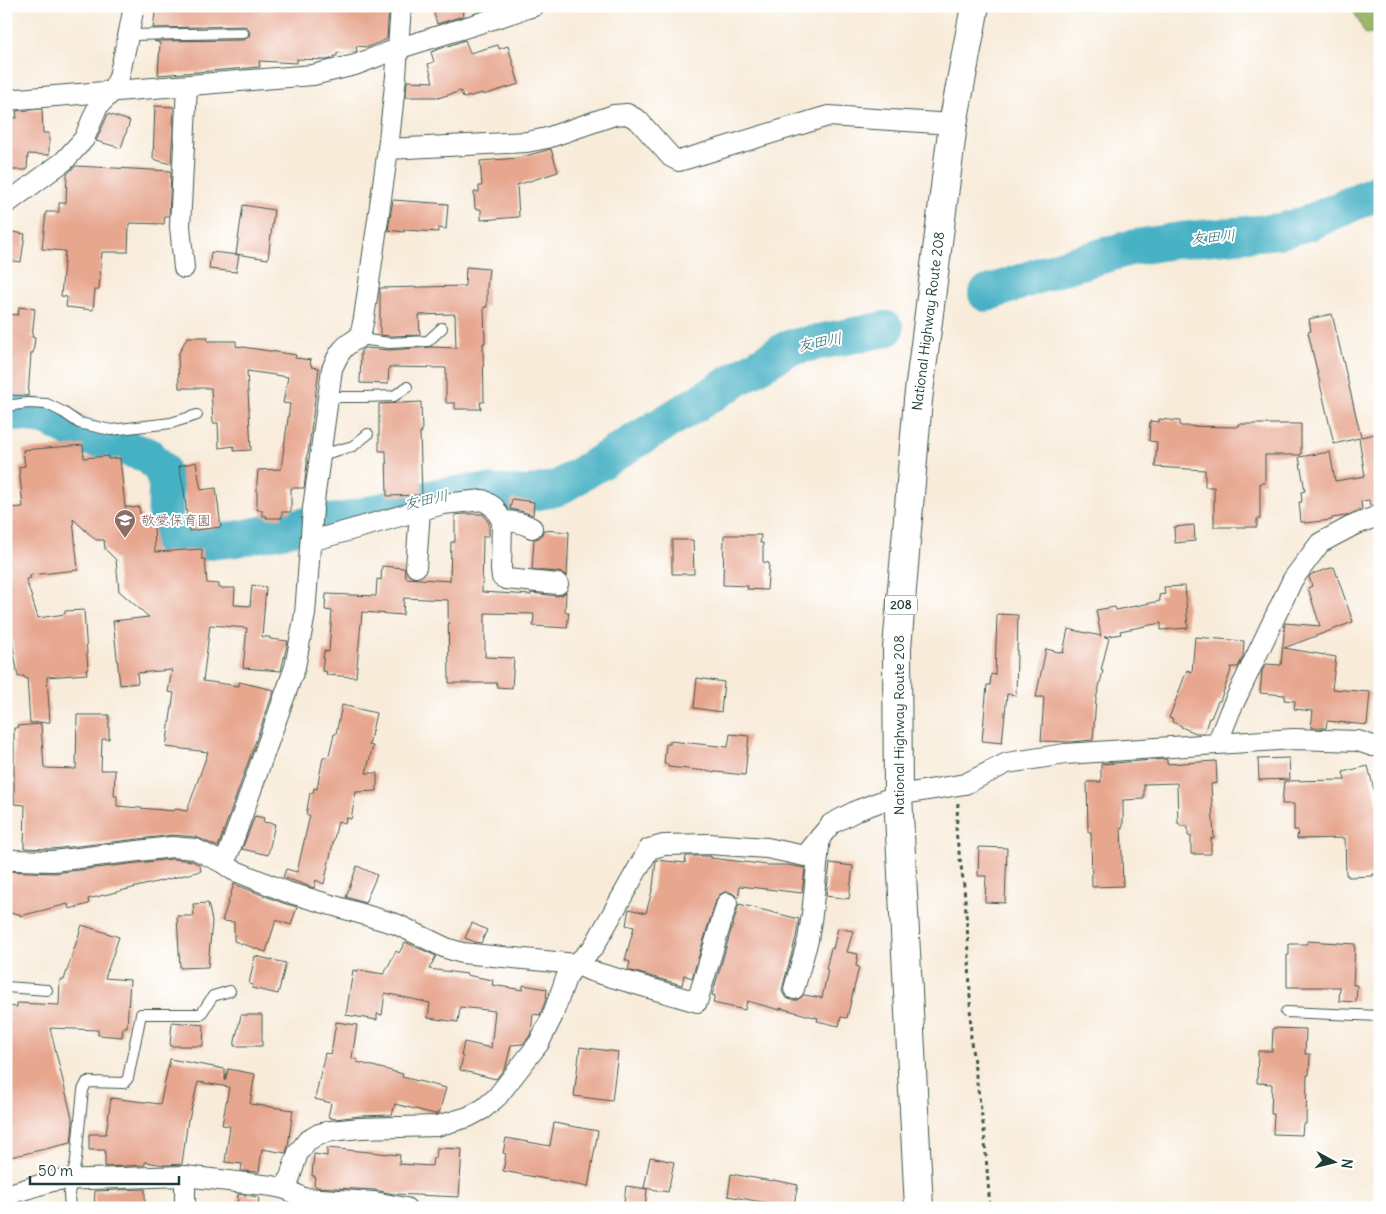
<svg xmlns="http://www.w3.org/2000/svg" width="1386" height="1214" font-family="Delius,'Klee One',sans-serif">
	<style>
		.forest { fill: #9bb667; stroke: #5d7a4e }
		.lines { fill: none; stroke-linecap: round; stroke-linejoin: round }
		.river { stroke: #46b1c4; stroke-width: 36 }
		.building { fill: #e7a68e }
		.service-casing { stroke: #40574d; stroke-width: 12 }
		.minor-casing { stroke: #40574d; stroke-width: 22 }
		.trunk-casing { stroke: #40574d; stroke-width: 30 }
		.path { stroke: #40574d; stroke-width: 3; stroke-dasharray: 4 4; stroke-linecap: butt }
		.service { stroke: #fff; stroke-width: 10 }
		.minor { stroke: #fff; stroke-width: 20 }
		.trunk { stroke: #fff; stroke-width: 28 }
		.labels { text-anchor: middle; stroke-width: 4; stroke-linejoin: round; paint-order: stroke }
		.shield { fill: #fff; stroke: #627771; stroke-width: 1 }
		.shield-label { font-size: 12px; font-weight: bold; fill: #1f3d34 }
		.street-label { font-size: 14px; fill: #1f3d34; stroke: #fff }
		.education-label { font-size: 14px; fill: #785e54; stroke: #fff; text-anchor: start }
		.water-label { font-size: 15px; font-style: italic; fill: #2d6666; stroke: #fff }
	</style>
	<rect width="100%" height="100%" fill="#fff"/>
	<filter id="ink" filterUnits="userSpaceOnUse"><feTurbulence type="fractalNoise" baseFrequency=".02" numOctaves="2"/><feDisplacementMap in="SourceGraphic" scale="10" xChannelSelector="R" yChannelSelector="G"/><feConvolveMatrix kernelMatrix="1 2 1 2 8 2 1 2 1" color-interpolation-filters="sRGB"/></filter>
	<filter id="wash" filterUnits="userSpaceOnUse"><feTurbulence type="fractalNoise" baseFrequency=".0096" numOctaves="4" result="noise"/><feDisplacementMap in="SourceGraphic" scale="20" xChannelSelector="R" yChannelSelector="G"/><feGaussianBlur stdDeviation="1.12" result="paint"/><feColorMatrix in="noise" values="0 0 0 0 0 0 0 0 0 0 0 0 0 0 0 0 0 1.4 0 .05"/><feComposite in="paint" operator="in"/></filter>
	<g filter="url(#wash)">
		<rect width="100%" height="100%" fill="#f8ebd9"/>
		<path class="forest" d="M1351,6H1380V32L1365,34Z"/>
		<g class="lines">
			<g class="river">
				<path d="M986,294L1060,268L1130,248L1180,240L1280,231L1311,222L1380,191"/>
				<path d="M6,415L16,412L48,418L82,436L148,455L161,469L166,484L165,535L173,541L206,542L236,539L322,522L341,521L438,496L477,492L528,494L558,488L788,348L886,329"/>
			</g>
		</g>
		<g id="blocks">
			<g class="building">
				<path d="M156,6H389L387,39L368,47L356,46L357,52H355L337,53V56H334V58L327,60L297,59V63L259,61L260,67L158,75L160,43L154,41L243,40L249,37L250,32L247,27L243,26L153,28Z"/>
				<path d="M432,6H465L463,16L437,24Z"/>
				<path d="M465,40L470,53L498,45L499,49L508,46L519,84L483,95V93L463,98L461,91L438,98V97H406L407,81L433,82L428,64L434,62L431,52Z"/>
				<path d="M155,106L174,107L171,164L153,159Z"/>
				<path d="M42,109L43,133H49V155L28,154L27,170H10L11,117L17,118L16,111Z"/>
				<path d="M108,114L130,121L121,148L96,141Z"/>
				<path d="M551,149L558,172L517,185L519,217L481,220V209H475L474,192H479V186H482L480,161L518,158Z"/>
				<path d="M76,166L171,171L169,216H165L164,224L129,223L128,252H102L99,290H95L93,310L66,307L67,297L61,296L65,251L42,249L46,212H59V203H66L67,174Z"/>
				<path d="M393,200L448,204L446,229L438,228V232L404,230V232L388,230Z"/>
				<path d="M243,205L274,210L268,259L236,254Z"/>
				<path d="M6,231L25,234L21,262L6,260Z"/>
				<path d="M211,252L239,255L236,272L209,269Z"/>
				<path d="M466,267L489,269L487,287V307H484L485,343H483L484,402H480L481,409H455V403H446V368L389,367L388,384L360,383L361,350L365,348L389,350L430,347L456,348L455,314L419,315L420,335L389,336L380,335V288L465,286Z"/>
				<path d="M19,307L35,309L32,337L35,338L33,353H31L28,396H26L6,395V314L18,315Z"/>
				<path d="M1332,314L1361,437L1375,434L1377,447H1380V503L1370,506L1369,500L1361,501L1362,509L1346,516L1332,518V520L1305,523V522H1301L1299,502H1302L1301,492L1305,491L1299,457L1330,452L1335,481L1365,476L1359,438L1334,444L1308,332L1311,331L1309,319Z"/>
				<path d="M187,337H208L207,341H236V346L296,355L295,358L311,360L310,364L312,365L311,367L319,368L308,454H307V464L304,488H291V512H282V518H266L267,516H262V510H257V482L258,470L281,469L290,404L283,403L288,377L247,371L251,450L234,451V446L219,448L218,423H213L211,388H179L178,355Z"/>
				<path d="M421,402L422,432H420L422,495L387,496L386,451H379V404Z"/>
				<path d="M1159,419L1180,421V426L1235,427L1239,426V424H1301V455H1265V483H1260V519H1257V527H1214V487H1205V470L1155,467L1157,442L1149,441L1150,421L1159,422Z"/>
				<path d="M83,445L84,458L108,456V459L120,458L125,507H130L131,508L139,507L140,514L154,527L155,552L202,549V559H205L207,583L219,584V588H235L234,605L250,606L252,585L266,587L262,637H270V639L288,641L281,671L243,668L247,628L210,625L203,681L239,686V682L274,690L218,847L196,837L173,835L52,849L24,848L25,805L14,804V728H17V726L41,724L44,768L76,769L77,715H109V739H102L101,770H115L114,796H117V806L174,811L175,809L187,811L208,752L166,747L174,693L168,692L172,670L137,673L138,683L120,685L113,621L149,617L119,591L116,560L105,549L104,540H96L73,519L78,570L30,575L31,578L26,579L38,618L65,614V611L84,610L88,669H86L87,674L47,677L50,722L30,723L27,678H24V676L18,677L9,622H6V508L23,507L19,467L25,466L23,450Z"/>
				<path d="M196,462L201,490L216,488L221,527L189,531L184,490L179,466Z"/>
				<path d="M512,499L534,502L533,515L524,512L510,509Z"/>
				<path d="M463,514H483L489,523V536H483L482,592L531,595V593L557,596L562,595L566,592L565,612H569L567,628L533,626L534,614L485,613V657L514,658L512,688L497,687V683H449L448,600L404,598L403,615L362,612L356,677L326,675L327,672L322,671L324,651L329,652L332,611L325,610L326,594L376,596L377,579L381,580L382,566L404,568L406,578L450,581L451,542H455V515Z"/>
				<path d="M1194,525L1195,541L1175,543L1174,527Z"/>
				<path d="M543,530L569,532L567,577L564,574L559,572L532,570L534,539L539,538L542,534Z"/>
				<path d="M724,535H761L760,543H763V562L769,563L767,590L747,589L748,586L723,585Z"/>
				<path d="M672,540H693L694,574H672Z"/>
				<path d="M1334,567L1353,622L1284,648L1336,657L1332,689L1370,692L1367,725L1327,721L1326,728H1311L1313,711L1294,709L1295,701L1284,700L1285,695L1260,693L1262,671L1266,664L1281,665L1285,623L1320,626L1308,588L1312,586L1309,577L1312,574Z"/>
				<path d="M1185,586L1188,628L1161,630V623L1120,631L1121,634L1104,637L1109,638L1101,670L1103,671L1096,699L1093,740L1070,742L1041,741L1044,697H1036L1046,649L1063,653L1068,629L1101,636L1096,610L1115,607L1116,610L1160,601L1159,595L1165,594L1164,587Z"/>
				<path d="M997,614L1018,615L1016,695L1007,694L1002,743L982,741L987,685H990L991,674L995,675Z"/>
				<path d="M1195,637L1244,641L1243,657L1238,667H1231L1230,673L1220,701H1218L1211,718H1209L1204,733H1196L1181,727L1182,726L1172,722L1173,719L1169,718L1187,670L1192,672Z"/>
				<path d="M697,678L724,682L721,712L694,708Z"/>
				<path d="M342,705L376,713L369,745L373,746L366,773H377V791L356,792L351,819L346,818L345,823L338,821L324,884L316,880L314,888L283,877L286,869L297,872L310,815H306L310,793H313L314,788L317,789L323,757H327L329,755L334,734H336Z"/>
				<path d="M730,734L749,736L745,775L668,767V764H664L666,744H670V741L728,747Z"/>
				<path d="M1289,758L1290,779L1259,780L1258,759Z"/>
				<path d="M1167,759V764L1216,761L1217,783L1211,784L1214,838H1211V854H1191V836H1188V826H1180V824H1178L1177,783L1144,784V799L1123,800V827H1121L1123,886L1092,887L1091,832H1088L1087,782H1101V764Z"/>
				<path d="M1368,766L1380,814V843H1379L1380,874H1373V876L1348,877V875H1346L1345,838L1297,839L1298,830H1294V804H1282L1284,781L1345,780L1343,772Z"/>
				<path d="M255,816L264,818L263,822L275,824L268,855L242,849Z"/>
				<path d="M979,847L1007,848L1005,903L985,902L986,876H978Z"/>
				<path d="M686,856H711V858L768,865H788L805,868L802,893L740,886L738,898L735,895L730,892H724L719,895L716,900L692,978L684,975L682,985L628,970L630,962L625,960L634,927L626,925L629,909L646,913L653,887L656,860L685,863Z"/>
				<path d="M172,859L192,861L200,865L201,871L88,899L89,904L69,909L68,904L20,916V914L6,913V871L54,873Z"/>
				<path d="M830,863L853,866L849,899L826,896Z"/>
				<path d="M357,866L377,875L365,903L346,897Z"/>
				<path d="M234,884L283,903L297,907L291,925L276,920L266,952L234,941V922L222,921Z"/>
				<path d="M208,903L212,921L208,967L180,968L177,916H194L193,904Z"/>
				<path d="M739,904L799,919L796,937L783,986L782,991L785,997L791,1000H797L804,995L822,998L828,970L826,969L831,948L833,949L838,928L853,931L847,952L858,954L856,966L859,967L847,1018L841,1017L839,1026L817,1021L818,1018L780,1008V1010L747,1001L745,1010L713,1003L715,996L712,995Z"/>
				<path d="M472,923L487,930L481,943L475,942L465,938Z"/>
				<path d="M82,925L119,937L105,978L130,980L127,1027H123L122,1037L98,1035V1030L50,1028L73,1122L71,1143L6,1158V1006L17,1007V1003L59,1005L60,980H64Z"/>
				<path d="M1307,941L1355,944L1353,985H1357L1356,1002L1339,1001L1340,987H1287V955H1289V944H1307Z"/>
				<path d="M405,942L436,956L429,969L467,974L466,975L493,980L492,985L523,990V985L547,989L546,999L540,1015L533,1014L531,1033L529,1037L523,1044L511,1045L506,1066L496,1079L460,1070L463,1057L461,1056L464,1042L491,1048L495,1011L460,1007L458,1022L428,1018L430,1003L385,993L382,1015L377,1014V1020L346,1015L353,970L357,971L358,970L384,974L396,951L399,953Z"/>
				<path d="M255,956L286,963L278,994L252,988L253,985L249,984Z"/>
				<path d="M241,1015H262V1046H234Z"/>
				<path d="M172,1022L204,1025L203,1046H170Z"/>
				<path d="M336,1022L357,1025L352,1058L358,1060L357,1062L403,1074L402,1077L446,1088L439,1113L435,1114L395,1104L392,1115L360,1116L335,1119L328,1117L331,1103L315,1099L325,1053L331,1054Z"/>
				<path d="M1273,1028L1306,1029L1305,1054H1310L1309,1075H1307L1306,1124H1303L1302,1135L1273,1134L1274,1114H1271L1272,1084L1257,1083L1258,1051H1272Z"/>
				<path d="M580,1047L618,1052L612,1101L574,1096Z"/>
				<path d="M170,1059L225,1069V1081L228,1069L255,1074L250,1104L293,1110L288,1146L286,1153L262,1149L259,1172L241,1171L242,1164L225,1162L230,1126L222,1125L229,1087L198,1082L189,1119H188L182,1164L165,1165L145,1162V1165L105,1167V1150H89V1134H106L111,1098L160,1104Z"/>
				<path d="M554,1123L598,1131L588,1187L503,1171L506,1154L503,1153L506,1138L550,1146Z"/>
				<path d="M327,1148L400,1155L399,1164L432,1166L433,1158H436L437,1148L462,1149L459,1197L394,1194L375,1190L316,1187V1186L314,1185L315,1176H312L314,1154L327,1156Z"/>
				<path d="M650,1157L674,1162L668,1192L644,1188Z"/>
				<path d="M731,1174L772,1181L773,1180L798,1185L793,1208H776L767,1206L768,1203L728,1196Z"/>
				<path d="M626,1186L647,1189L645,1208H629L630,1203L624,1202Z"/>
				<path d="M145,1189V1208H94L95,1191Z"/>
				<path d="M238,1194L259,1197L258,1208H237Z"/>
			</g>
		</g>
	</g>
	<g filter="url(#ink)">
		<use href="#blocks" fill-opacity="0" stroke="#40574d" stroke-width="1"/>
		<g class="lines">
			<g class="service-casing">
				<g id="service">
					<path d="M128,35L243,33"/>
					<path d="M360,337L367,340L389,343L428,341L442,328"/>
					<path d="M329,397H364L394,396L407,387"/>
					<path d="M6,406L28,403L47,404L63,412L79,423L111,430L171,423L197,415"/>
					<path d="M321,455L353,446L368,434"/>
					<path d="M6,987L47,990"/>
					<path d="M1286,1012L1380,1016"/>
					<path d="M70,1208L69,1194L76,1160L83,1090L87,1082L124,1083L128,1078L141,1014H201L213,996L230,991"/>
				</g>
			</g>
			<g class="minor-casing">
				<g id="minor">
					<path d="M6,100L313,75L355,65L397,49L534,6"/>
					<path d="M388,149L527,142L547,138L614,115L627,114L638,120L671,157L679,161L828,116L953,124"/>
					<path d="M6,204L64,161L84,139L98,106L112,92L119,77L129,32L134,6"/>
					<path d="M184,268L180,226L187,86"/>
					<path d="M502,521C513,521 522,522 532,528"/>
					<path d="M311,541L443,504L483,500L494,507L502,521L501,570L502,577L506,579L558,584"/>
					<path d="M416,567L420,511"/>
					<path d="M1217,744L1230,711L1293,579L1320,543L1352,526L1380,515"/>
					<path d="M6,859L15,860L53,861L172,847L195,849L223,863L233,870L287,892L396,924L446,948L462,953L576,964L593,948L649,849L664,845L709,844L767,848L805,856L831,824L858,810L898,795L965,784L1007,763L1065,754L1293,739L1358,741L1373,746H1380"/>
					<path d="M223,863L229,852L295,667L305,614L313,508L332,369C339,352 344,345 360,337L364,318L388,149L396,76L401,6"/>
					<path d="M794,989L808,940L812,914L820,837"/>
					<path d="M286,1189L298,1153L307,1141L319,1134L331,1131L360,1128L437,1126L468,1117L483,1109L497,1097L539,1043L552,1017L566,978L576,964L591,971L697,1002L727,903"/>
					<path d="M6,1195L56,1180L185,1176L272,1186L286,1189L303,1198L374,1202L406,1208"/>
					<path d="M185,1208V1176"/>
				</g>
			</g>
			<g class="trunk-casing">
				<g id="trunk">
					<path id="s1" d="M919,1208L898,795L897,648L918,400L953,124L975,6"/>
				</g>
			</g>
			<path class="path" d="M958,803L956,832L964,886L969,953L971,1042L984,1130L990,1208"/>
			<use href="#service" class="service"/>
			<use href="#minor" class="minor"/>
			<use href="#trunk" class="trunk"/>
		</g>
	</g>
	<defs>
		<g id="school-pin" transform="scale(1.125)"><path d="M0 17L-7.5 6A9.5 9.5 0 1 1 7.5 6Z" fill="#8d6e63" stroke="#fff"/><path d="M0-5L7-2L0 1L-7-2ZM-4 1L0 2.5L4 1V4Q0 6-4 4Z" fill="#fff"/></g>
	</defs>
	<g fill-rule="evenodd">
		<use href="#school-pin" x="125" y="520"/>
	</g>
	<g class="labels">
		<rect class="shield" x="885" y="595.5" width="32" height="19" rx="4"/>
		<g class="shield-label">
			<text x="901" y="609">208</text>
		</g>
		<g class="street-label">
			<text dy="5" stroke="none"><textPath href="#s1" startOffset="889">National Highway Route 208</textPath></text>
			<text transform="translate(899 725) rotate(-90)" y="5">National Highway Route 208</text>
		</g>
		<g class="education-label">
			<text x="141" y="525">敬愛保育園</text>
		</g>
		<g class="water-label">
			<text transform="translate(1213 237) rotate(-5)" y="5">友田川</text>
			<text transform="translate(820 342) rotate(-11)" y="5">友田川</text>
			<text transform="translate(426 500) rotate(-12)" y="5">友田川</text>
		</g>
	</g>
	<rect width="1386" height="1214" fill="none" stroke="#fff" stroke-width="25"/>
	<g transform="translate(1334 1162) rotate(97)" stroke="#ffffff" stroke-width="4" paint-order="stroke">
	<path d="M0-4L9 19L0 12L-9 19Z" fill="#1f3d34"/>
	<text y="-8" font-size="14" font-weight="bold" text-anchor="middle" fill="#1f3d34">N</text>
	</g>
	<path d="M30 1176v8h149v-8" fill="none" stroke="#1f3d34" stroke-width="2.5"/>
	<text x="38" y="1176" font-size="15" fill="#1f3d34" stroke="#ffffff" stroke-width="4" paint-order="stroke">50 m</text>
</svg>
